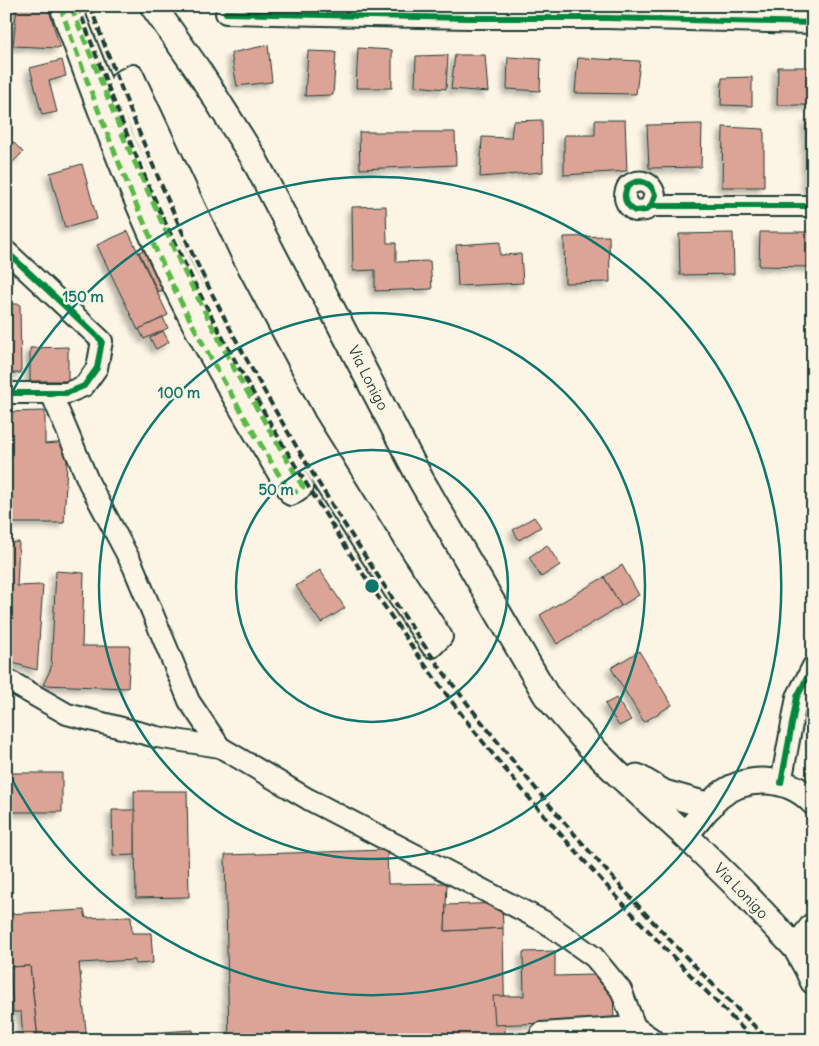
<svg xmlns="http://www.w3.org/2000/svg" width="819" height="1046" font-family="Delius,sans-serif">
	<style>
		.building { fill: #dca496; stroke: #1f3d34; filter: url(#shadow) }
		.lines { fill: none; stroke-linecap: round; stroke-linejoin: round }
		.minor-casing { stroke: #1f3d34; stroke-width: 24 }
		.major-casing { stroke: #1f3d34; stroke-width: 29 }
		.minor { stroke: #fcf5e5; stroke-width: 20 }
		.major { stroke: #fcf5e5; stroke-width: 25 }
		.rail { stroke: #1f3d34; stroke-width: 4; stroke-dasharray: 8 4; stroke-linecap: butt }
		.quiet { stroke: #58b947; stroke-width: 5; stroke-dasharray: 10 5; stroke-linecap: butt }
		.cycleway-casing { stroke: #fcf5e5; stroke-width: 9 }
		.cycleway { stroke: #00873e; stroke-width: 6 }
		.ring { fill: none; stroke: #0f766e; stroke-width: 2.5 }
		.labels { text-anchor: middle; stroke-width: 5; stroke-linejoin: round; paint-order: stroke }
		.street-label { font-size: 15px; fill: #1f3d34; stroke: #fcf5e5 }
		.centre { fill: #0f766e; stroke: #fcf5e5; stroke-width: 2.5 }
		.ring-label { font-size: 15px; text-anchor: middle; font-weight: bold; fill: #0f766e; stroke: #fcf5e5; stroke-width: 5; stroke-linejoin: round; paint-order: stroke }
	</style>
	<defs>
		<filter id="shadow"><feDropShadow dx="-4.5" dy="4.5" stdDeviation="2.5" flood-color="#0004"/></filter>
	</defs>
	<rect width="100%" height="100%" fill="#fcf5e5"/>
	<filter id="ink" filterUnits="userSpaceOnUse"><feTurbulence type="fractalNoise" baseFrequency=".02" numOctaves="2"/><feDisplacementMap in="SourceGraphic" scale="10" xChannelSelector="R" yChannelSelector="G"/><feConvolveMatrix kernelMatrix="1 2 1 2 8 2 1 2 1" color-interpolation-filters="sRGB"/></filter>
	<g filter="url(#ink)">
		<g class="building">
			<path d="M6,6H17L16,21L6,20Z"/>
			<path d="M17,6H48L60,48L13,46Z"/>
			<path d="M268,45L272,82L237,86L231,53Z"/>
			<path d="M358,48L392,50V88H356Z"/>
			<path d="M308,51L336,52L333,95L305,96Z"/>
			<path d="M448,55L446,89L415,86L416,56Z"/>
			<path d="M455,55H485L488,92L451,89Z"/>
			<path d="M508,57L541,59L540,91L507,89Z"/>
			<path d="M578,58L640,61L636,94L575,93Z"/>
			<path d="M62,60L66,76L49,81L57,112L42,115L30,68Z"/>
			<path d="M778,67H813V105H777Z"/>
			<path d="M752,77V106L721,105L722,78Z"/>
			<path d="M542,120L543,172L480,177L482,137L511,138L513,121Z"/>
			<path d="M595,120H625L627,171L564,175V135H595Z"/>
			<path d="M806,120H813V189L807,188Z"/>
			<path d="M702,124L701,167L649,168L647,125Z"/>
			<path d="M723,127L764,129V187H722Z"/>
			<path d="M359,132H455L456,165L360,169Z"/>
			<path d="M6,135L23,152L6,169Z"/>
			<path d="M82,164L97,219L65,228L50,173Z"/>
			<path d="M386,206L387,243H396V262L430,261L432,289L375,291V270L353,271L352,207Z"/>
			<path d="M128,231L168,315L138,330L97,245Z"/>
			<path d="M760,232H813V267L759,266Z"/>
			<path d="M733,233L734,274L680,275L679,234Z"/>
			<path d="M609,236L610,282L565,283L564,237Z"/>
			<path d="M500,242V255L521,254L523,283L458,286L456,245Z"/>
			<path d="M146,249L165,289L158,292L139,252Z"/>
			<path d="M6,304H20L21,373H6Z"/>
			<path d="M163,318L168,328L144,339L139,329Z"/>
			<path d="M163,331L169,342L156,349L150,338Z"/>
			<path d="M68,347V381H30V348Z"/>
			<path d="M45,411V444L68,442L64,523H6V412Z"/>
			<path d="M534,517L541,527L519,540L513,530Z"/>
			<path d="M19,542L17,586L43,585L37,670L6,661V543Z"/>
			<path d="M547,545L560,565L541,577L529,557Z"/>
			<path d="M622,565L639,595L621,606L604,577Z"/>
			<path d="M320,570L345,608L321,623L296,586Z"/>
			<path d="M56,571L84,573L82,646H130L128,688L43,685L51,668Z"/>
			<path d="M604,577L621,606L557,644L540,615Z"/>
			<path d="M639,651L672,705L644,722L611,668Z"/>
			<path d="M616,698L631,720L619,726L605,704Z"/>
			<path d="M10,773H62V812H8Z"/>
			<path d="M134,791H187L189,897L136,898Z"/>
			<path d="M112,810H135V855L113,856Z"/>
			<path d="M387,850L388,884L447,883L445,931L503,928L505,1040H229L225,855Z"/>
			<path d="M502,903L503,928L445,931L446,905Z"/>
			<path d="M84,910L86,918L131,916L132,933H151L153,963L135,964V960L79,963L87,1040H38L30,966L6,967V914Z"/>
			<path d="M555,951V976L594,975L613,992L614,1020L495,1025L493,996H524L523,952Z"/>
			<path d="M30,966L38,1040H23L21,1012H13L10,967Z"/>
			<path d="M193,1030L194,1040H147L146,1033Z"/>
			<path d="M130,1033H146L147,1040H131Z"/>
		</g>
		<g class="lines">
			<g class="minor-casing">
				<g id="minor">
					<path d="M60,6C93,99 128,191 170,280C206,354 249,425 291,495L303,487L238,376L183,269L122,134L71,6"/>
					<path d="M226,13L469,18H606L813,23"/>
					<path d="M133,75L222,265L305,421L396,567L442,637L432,647C376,564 321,481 271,395C214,294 167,188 121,81Z"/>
					<path d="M651,206L655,195C651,181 639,178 628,186C622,197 625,205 635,211L646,210L651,206H813"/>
					<path d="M6,251L102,341L97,368L84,386L67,393H6"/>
					<path d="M51,393L89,483L133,566L189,701L220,747L308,799L545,922L594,957L621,990L635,1027"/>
					<path d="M6,679L67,714L157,737L220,747"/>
					<path d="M781,783L797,697L813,666"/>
					<path d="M540,1040L541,1033L635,1027L654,1040"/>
				</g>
			</g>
			<g class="major-casing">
				<g id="major">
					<path d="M153,6L198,70L253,157L421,480L546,695L589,745L618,774L685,835L743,892L796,948L807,968L813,981"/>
					<path d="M637,777L664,793L710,806"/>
					<path d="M685,835C696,823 706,808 718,797C746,774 788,776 813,802"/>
					<path d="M796,948L813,926"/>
				</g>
			</g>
			<use href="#minor" class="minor"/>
			<use href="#major" class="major"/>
			<g class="rail">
				<path d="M78,6C114,106 154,205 203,300C244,380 289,457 337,533C386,611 438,687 496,758C577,857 664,949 754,1040"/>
				<path d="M90,6C121,90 155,174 193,255C239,351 293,444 350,533C380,579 409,625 441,669C517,770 601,868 689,960C715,987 742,1013 768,1040"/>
			</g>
			<path class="quiet" d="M60,6C93,99 128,191 170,280C206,354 249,425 291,495L303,487L238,376L183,269L122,134L71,6"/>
			<g class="cycleway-casing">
				<g id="cycleway">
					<path d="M226,13L469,18H606L813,23"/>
					<path d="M651,206L655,195C651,181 639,178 628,186C622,197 625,205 635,211L646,210L651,206H813"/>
					<path d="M6,251L102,341L97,368L84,386L67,393H6"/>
					<path d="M781,783L797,697L813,666"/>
				</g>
			</g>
			<use href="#cycleway" class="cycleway"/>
		</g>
	</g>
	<g class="ring">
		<circle cx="372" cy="586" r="136"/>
		<circle cx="372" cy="586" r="273"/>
		<path d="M8 400A409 409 0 1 1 8 772"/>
	</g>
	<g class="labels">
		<g class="street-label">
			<text transform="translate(368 378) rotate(63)" y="5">Via Lonigo</text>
			<text transform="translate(741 891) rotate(46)" y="5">Via Lonigo</text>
		</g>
	</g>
	<circle cx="372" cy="586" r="8" class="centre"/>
	<g class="ring-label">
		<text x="83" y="302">150 m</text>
		<text x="179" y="398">100 m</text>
		<text x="276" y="495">50 m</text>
	</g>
	<rect width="819" height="1046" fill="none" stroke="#fcf5e5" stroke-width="25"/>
	<rect x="12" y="12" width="794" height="1021" fill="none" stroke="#1f3d34" stroke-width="2" filter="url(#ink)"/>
</svg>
